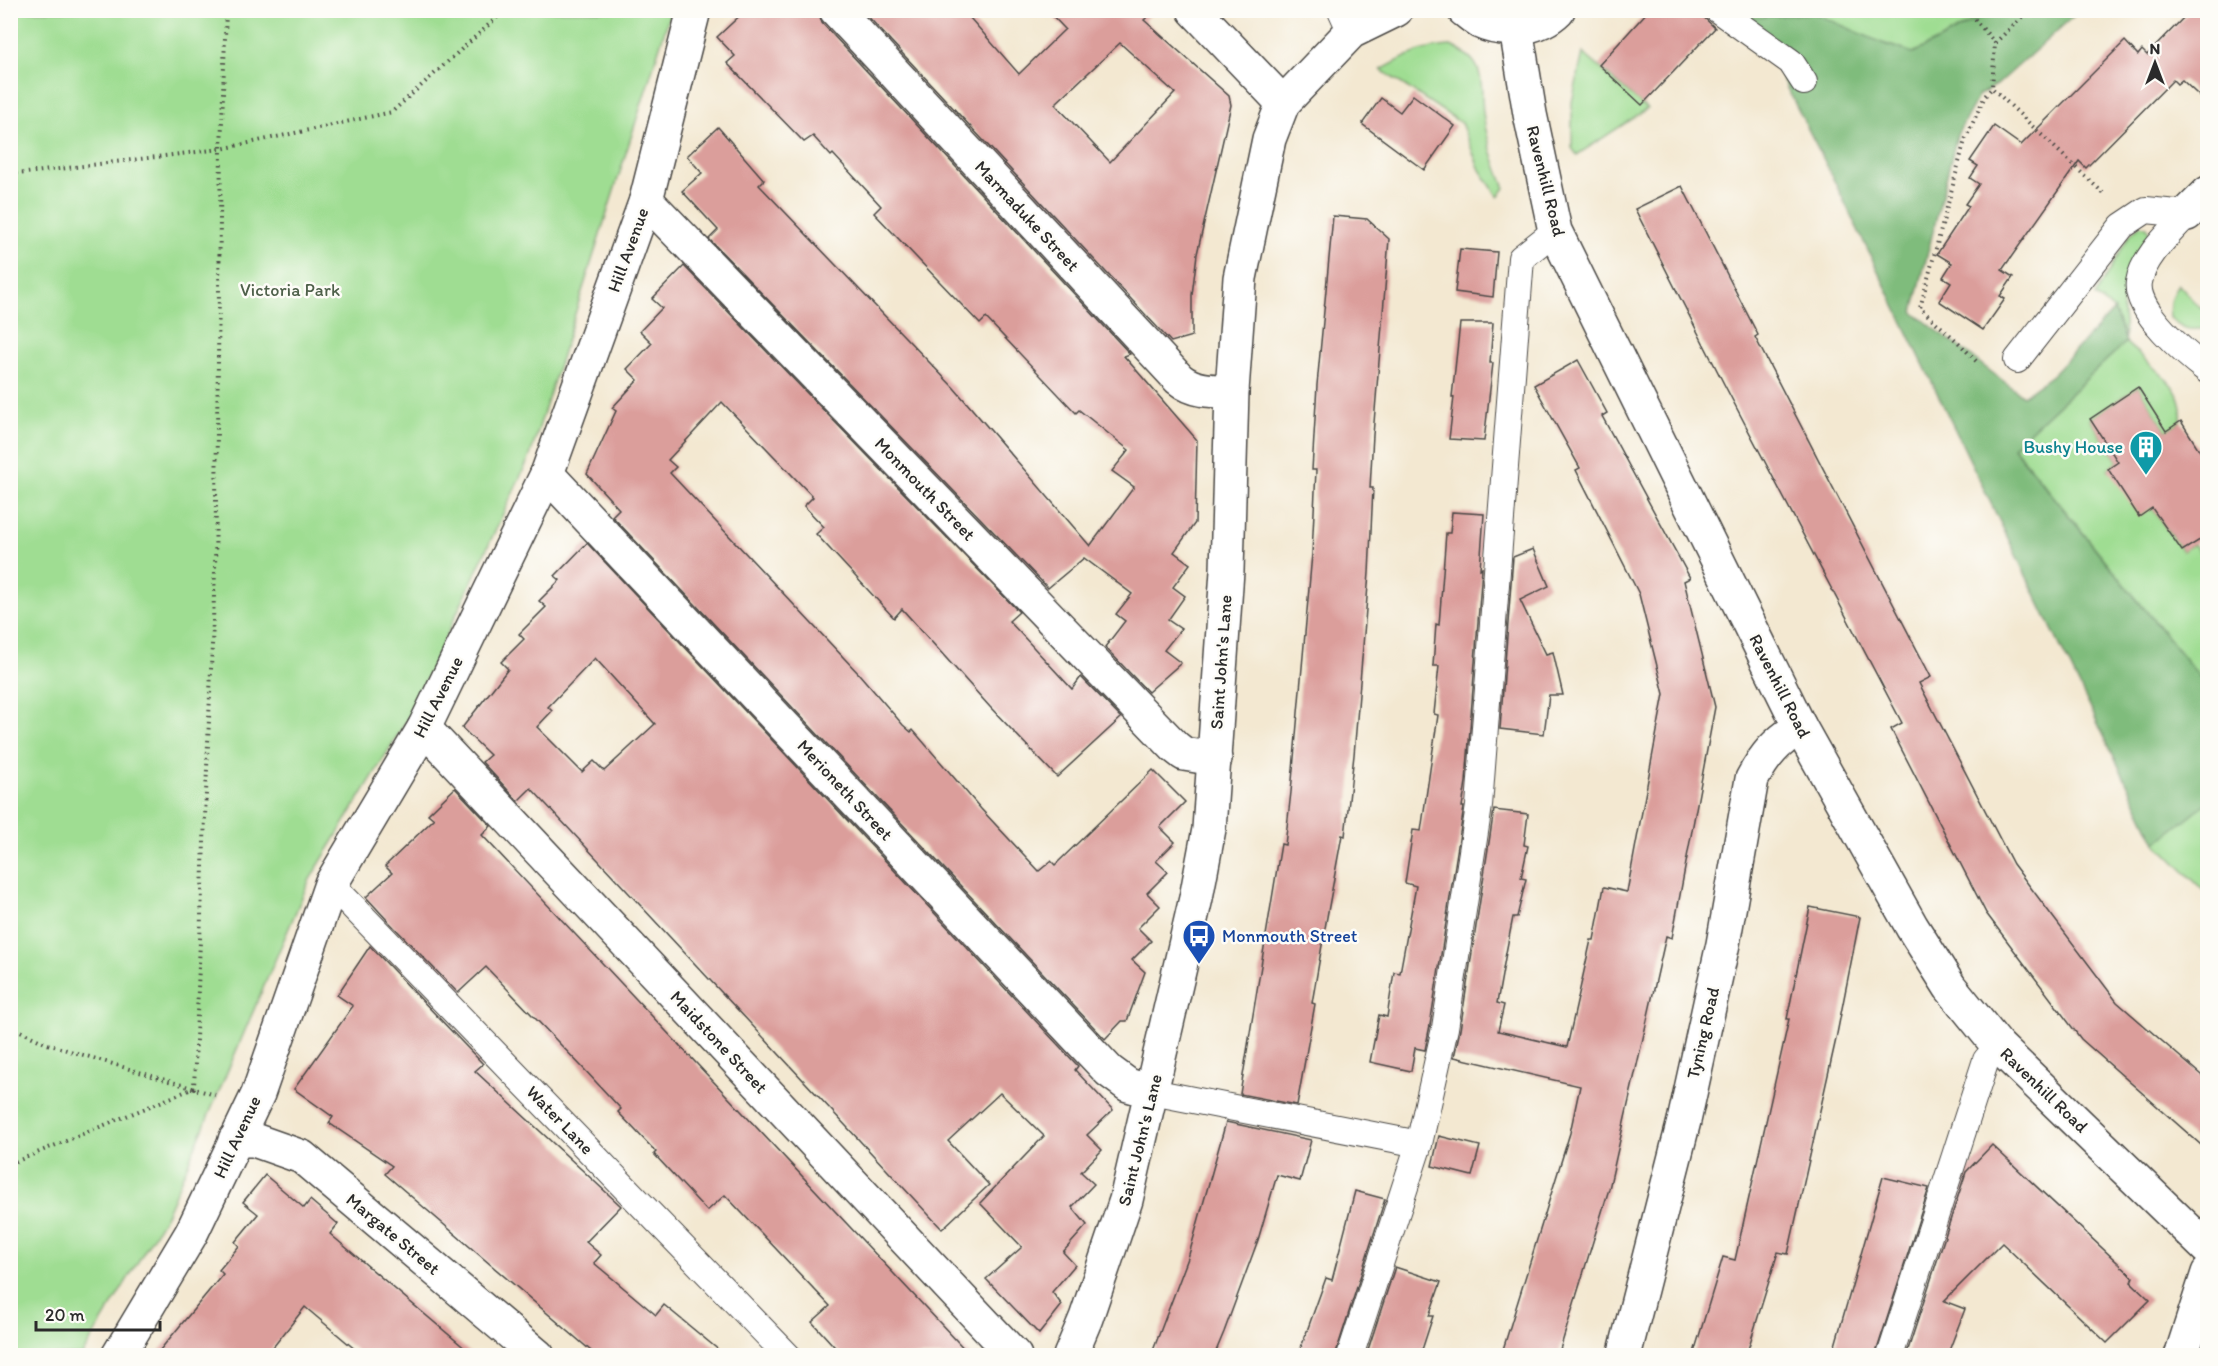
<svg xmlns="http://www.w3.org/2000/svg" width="2218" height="1366" font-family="Itim,sans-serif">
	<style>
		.green { fill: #9fdd92; stroke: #65845e; stroke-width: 1.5 }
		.forest { fill: #7fbc7c; stroke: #557454; stroke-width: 1.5 }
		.building { fill: #db9e9b; fill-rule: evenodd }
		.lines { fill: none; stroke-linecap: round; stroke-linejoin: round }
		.lane-casing { stroke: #494744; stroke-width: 28 }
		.street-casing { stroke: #494744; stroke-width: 36 }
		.secondary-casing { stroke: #494744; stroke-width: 36 }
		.path { stroke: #494744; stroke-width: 4; stroke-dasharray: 1.5 4.5; stroke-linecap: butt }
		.lane { stroke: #fff; stroke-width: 26 }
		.street { stroke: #fff; stroke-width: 33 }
		.secondary { stroke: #fff; stroke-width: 33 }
		.labels { text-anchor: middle; stroke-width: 5; stroke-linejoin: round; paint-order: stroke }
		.street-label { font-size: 18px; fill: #2b2b2b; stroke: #fdfcf7 }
		.park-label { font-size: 18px; fill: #4e604a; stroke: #fdfcf7 }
		.culture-label { font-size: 18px; fill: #0d838f; stroke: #fdfcf7; text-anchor: end }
		.transit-label { font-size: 18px; fill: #164399; stroke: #fdfcf7; text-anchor: start }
	</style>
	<rect width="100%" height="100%" fill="#fdfcf7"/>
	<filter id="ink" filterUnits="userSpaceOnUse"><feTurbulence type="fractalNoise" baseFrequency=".0167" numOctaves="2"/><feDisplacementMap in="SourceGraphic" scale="12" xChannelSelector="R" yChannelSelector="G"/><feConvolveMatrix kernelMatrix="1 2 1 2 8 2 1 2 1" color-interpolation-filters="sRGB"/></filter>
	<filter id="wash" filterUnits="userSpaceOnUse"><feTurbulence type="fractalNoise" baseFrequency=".008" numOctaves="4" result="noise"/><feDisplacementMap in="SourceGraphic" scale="24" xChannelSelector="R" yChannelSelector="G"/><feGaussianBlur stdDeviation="1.35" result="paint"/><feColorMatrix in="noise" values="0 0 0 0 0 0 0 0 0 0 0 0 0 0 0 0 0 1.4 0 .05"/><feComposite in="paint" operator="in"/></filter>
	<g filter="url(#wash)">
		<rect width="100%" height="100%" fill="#f3e8d1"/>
		<g class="green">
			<path d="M10,11H671L530,456L407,720L309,881L166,1215L82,1355H11Z"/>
			<path d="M1724,11H1991L1945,37L1913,53L1882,43L1738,19Z"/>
			<path d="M1451,46C1459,50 1468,54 1474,62C1484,75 1481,96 1483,112C1486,138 1495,164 1505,188L1498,197L1480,170L1461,123L1381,70C1406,56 1422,47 1451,46Z"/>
			<path d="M1583,53L1647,109L1577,155L1572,148V102Z"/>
			<path d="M2140,225L2147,227L2150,234C2129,260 2120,291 2124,324C2125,329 2124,338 2126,342C2129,347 2136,351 2140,355C2162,377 2184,385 2181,421L2166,431L2138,387L2090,419L2118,462L2108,469L2152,508L2182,551L2194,544L2207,564V686L2013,446L2126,342L2114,310L2095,296L2129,236Z"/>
			<path d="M2178,284L2197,305L2207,311V328C2190,331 2184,330 2170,318C2168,304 2171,296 2178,284Z"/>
			<path d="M2207,802V894L2156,843Z"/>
		</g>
		<path class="forest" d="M1991,11H2079L1997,85L1979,95L1957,135L1913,312L2023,396L2053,374L2114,310L2126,342L2013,447L2207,686V802L2156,843L1824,160L1772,59L1738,19L1814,13L1882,43L1913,53L1945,37Z"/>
		<g id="blocks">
			<g class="building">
				<path d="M746,10H818L822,23L1130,354L1124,356L1197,440L1195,523L1174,552L1190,564L1173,587L1185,596L1168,620L1181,629L1164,650L1181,663L1148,692L1105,647L1125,621L1116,614L1132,594L1084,558L1048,588L709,239L718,230L682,191L702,173L687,156L718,127L764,180L759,185L954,388L1090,546L1134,487L1112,471L1129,450L1079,410L1076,413L986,318L980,324L874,213L881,206L833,154L831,156L813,136L804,142L727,63L735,56L717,37Z"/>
				<path d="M862,10H963L1019,74L1065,29L1047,10H1155L1144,20L1229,96L1231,105L1197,254L1192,295V336L1171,342ZM1120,43L1175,93L1110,162L1055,104Z"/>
				<path d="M1649,10H1696L1715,28L1642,105L1599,65Z"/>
				<path d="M2191,10H2208V104L2182,80L2177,84L2173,80L2086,168L2079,161L2002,270L2013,277L2000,296L2005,299L1983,330L1939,301L1951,282L1943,277L1952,263L1937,254L1969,206L1965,204L1979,184L1970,178L1978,166L1970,161L1994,126L2021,145L2125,41L2138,55L2142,50L2147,55Z"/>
				<path d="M1413,95L1455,126L1424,170L1362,124L1381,98L1400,112Z"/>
				<path d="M1682,186L1758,335L1755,337L1931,677L1919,683L2013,864L2117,1002L2208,1081V1151L2081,1039L1986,913L1891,729L1902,723L1724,384L1635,209Z"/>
				<path d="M1333,216L1367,219L1389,239L1373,435L1370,488H1373L1369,573L1354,755L1345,836L1342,835L1325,928L1312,1003L1315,1004L1297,1105L1240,1094L1281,844L1285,845L1291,792L1312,554L1316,470H1312L1317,385Z"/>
				<path d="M1460,249L1497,252L1493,297L1455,292Z"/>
				<path d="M684,266L1019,612L1009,621L1072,689L1081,677L1121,718L1057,777L990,707L902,609L894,618L816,534L824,527L804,506L813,497L722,402L668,460L676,467L670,473L859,674L903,725L911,732L913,730L981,809L1039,871L1051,861L1055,865L1153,770L1185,802L1160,827L1175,842L1156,861L1168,872L1147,893L1160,906L1138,928L1151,941L1132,960L1145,972L1127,1021H1122L1105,1039L612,516L619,509L587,474L616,411L612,408L638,380L627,369L652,343L640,331L662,308L652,299Z"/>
				<path d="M1460,323H1493L1490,363H1493L1484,441L1449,439L1454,397H1452Z"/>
				<path d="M1578,360L1607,413L1602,416L1690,578L1684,581L1715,707L1672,938L1666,936L1609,1189L1558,1356H1501L1570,1133L1580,1086L1454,1057L1460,1030L1494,810L1528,814L1524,845L1528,846L1521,878L1526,879L1517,917H1513L1505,958L1497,1003L1504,1005L1498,1031L1567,1047L1591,940H1594L1604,887L1627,892L1664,694L1639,594L1576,470L1580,468L1534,385Z"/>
				<path d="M2138,387L2166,431L2181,421L2208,464V535L2182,551L2152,508L2139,517L2108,469L2118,462L2090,419Z"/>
				<path d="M1452,512L1484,514L1480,569L1482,568L1466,782L1462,807H1464L1430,1025L1425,1050L1415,1048L1411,1071L1370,1062L1379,1015L1387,1017L1394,972L1400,973L1416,886L1405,883L1413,830L1421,831L1438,715L1434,714L1439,666H1433L1436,624L1439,625L1446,533H1450Z"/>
				<path d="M587,543L1078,1066L1075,1070L1113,1110L1087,1135L1102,1150L1081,1172L1094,1184L1072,1207L1087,1225L1063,1252L1075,1265L1052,1292L1062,1305L1039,1334L986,1279L1022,1247L980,1203L1044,1136L1000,1093L948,1141L989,1185L942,1229L531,788L518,801L482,762L490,755L462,728L508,669L501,662L524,639L519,634L546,607L539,601L560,580L555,576ZM595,658L655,724L604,771L594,761L582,772L537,727L552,711L548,707Z"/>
				<path d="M1533,549L1549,586L1520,600L1546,654L1553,652L1563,695H1549L1544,734L1500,729L1513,557Z"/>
				<path d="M455,788L491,826L482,835L971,1356H843L812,1322L830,1306L725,1195L707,1211L654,1154L656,1152L618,1112L621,1109L583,1068L486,967L458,993L388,921L366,897L392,873L385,866L434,819L428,814Z"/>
				<path d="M1810,907L1860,917L1836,1039L1788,1254L1778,1252L1746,1356H1693L1723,1257L1735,1260L1789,1019H1787Z"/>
				<path d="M370,946L483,1064L475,1071L621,1206L586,1242L601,1255L594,1263L656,1315L664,1305L726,1356H597L385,1174L392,1166L329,1123L333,1117L294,1089L353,1006L337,995Z"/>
				<path d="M1226,1122L1311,1140L1300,1181L1277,1175L1258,1240L1224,1332L1214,1356H1151L1188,1258Z"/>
				<path d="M1439,1136L1480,1146L1472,1176L1432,1166Z"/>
				<path d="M1992,1145L2133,1277L2131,1282L2150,1300L2107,1343L2002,1243L1944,1301L1965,1309L1947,1356H1906L1966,1172Z"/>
				<path d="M265,1175L304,1208L310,1200L338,1224L330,1234L474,1356H363L305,1307L266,1356H155L223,1274L219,1270L239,1246L235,1242L258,1214L243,1202Z"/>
				<path d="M1883,1177L1929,1188L1875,1356H1832Z"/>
				<path d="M1355,1191L1385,1199L1335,1356H1298L1326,1278L1332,1280Z"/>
				<path d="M1395,1267L1441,1282L1429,1316H1433L1420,1356H1366Z"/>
			</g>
		</g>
	</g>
	<g filter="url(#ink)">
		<use href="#blocks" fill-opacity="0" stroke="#494744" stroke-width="1.5"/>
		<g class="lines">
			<g class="lane-casing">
				<g id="lane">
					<path d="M1341,10L1351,32"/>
					<path d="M1718,10L1791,62L1804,82"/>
					<path d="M2187,214C2171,232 2143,257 2139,282C2134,311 2187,355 2208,371"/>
					<path d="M2017,360L2122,226L2146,210L2187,214"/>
					<path d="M331,884L788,1356"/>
					<path d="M1152,1092L1419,1144"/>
					<path d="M1350,1356L1419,1144L1445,1028L1479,806L1521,258L1555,231"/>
					<path d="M1890,1356L1986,1060L1998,1046"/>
				</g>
			</g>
			<g class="street-casing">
				<g id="street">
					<path d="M836,10L1179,379C1195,392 1213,391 1232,391"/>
					<path d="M1194,10L1283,103"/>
					<path d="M1516,29L1530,114L1555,231L1800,727L1912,927L1950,987L1998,1046L2208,1249"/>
					<path d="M646,200L1175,747L1184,754L1215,759"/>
					<path d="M2187,214L2208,193"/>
					<path d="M547,474L1109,1071L1128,1085L1152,1092"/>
					<path d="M424,728L1015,1356"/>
					<path d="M235,1140H254L302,1157L538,1356"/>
					<path d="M118,1356L191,1234L258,1094L331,884L424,728L547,474L646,200L694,10"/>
					<path d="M1624,1356L1684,1121L1723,944L1752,779C1765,755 1776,742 1800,727"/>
					<path d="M2181,1356L2208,1273"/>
				</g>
			</g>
			<g class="secondary-casing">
				<g id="secondary">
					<path d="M1464,10C1469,14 1475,19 1480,22C1503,33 1539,29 1558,10"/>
					<path d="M1070,1356L1086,1318L1126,1200L1196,898L1209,829L1227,571L1232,391L1240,278L1269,139L1283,103L1351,32L1396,10"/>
				</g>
			</g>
			<g class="path">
				<path d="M1967,10L1995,43L1992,88L2103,193L2107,195"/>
				<path d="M1995,43L2029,10"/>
				<path d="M10,175L221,149L392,112L505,10"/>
				<path d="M1976,361L1958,342L1920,308L1965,140L1985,96L1992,88"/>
				<path d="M10,1026L47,1044L215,1095"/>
				<path d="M10,1164L194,1088L215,571L221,149L226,10"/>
			</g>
			<use href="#lane" class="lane"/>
			<use href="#street" class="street"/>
			<use href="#secondary" class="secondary"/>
		</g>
	</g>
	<defs>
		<g id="building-pin" transform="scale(1.725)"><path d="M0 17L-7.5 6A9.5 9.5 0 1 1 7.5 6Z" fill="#0f9aa8" stroke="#fdfcf7"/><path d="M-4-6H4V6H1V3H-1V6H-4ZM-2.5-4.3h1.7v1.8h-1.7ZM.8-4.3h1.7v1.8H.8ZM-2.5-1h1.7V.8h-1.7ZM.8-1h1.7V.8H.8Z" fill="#fff"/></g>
		<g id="bus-pin" transform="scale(1.725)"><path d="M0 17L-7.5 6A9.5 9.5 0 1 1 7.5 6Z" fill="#1a4fb4" stroke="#fdfcf7"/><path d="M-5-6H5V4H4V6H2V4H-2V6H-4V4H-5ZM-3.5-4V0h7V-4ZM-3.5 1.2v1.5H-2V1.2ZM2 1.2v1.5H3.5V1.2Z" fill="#fff"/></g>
	</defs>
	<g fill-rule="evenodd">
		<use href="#building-pin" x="2146" y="447"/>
		<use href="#bus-pin" x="1199" y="936"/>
	</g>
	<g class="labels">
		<g class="street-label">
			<text transform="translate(1546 181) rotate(76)" y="6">Ravenhill Road</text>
			<text transform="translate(1027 216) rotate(47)" y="6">Marmaduke Street</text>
			<text transform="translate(628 250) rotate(-70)" y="6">Hill Avenue</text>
			<text transform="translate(925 489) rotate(46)" y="6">Monmouth Street</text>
			<text transform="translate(1221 662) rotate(-86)" y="6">Saint John's Lane</text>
			<text transform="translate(1780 686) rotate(63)" y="6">Ravenhill Road</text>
			<text transform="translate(438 697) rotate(-63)" y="6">Hill Avenue</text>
			<text transform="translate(845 790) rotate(47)" y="6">Merioneth Street</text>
			<text transform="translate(1703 1033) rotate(-77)" y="6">Tyning Road</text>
			<text transform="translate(719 1042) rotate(47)" y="6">Maidstone Street</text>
			<text transform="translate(2044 1090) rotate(44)" y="6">Ravenhill Road</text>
			<text transform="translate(560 1120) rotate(46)" y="6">Water Lane</text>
			<text transform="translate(237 1137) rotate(-65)" y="6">Hill Avenue</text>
			<text transform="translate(1140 1140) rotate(-76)" y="6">Saint John's Lane</text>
			<text transform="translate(393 1234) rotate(40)" y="6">Margate Street</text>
		</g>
		<g class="park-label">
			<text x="290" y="296">Victoria Park</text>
		</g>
		<g class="culture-label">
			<text x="2123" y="453">Bushy House</text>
		</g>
		<g class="transit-label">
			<text x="1222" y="942">Monmouth Street</text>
		</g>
	</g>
	<rect width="2218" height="1366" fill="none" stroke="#fdfcf7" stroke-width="36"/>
	<g transform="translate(2155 63)" stroke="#fdfcf7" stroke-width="4.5" paint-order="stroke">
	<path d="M0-4.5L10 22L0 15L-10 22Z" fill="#2b2b2b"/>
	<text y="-9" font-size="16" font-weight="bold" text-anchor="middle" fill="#2b2b2b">N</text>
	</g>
	<path d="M36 1321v9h124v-9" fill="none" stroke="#2b2b2b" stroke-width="3"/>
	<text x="45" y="1321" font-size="18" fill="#2b2b2b" stroke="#fdfcf7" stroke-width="4.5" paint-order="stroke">20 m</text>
</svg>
